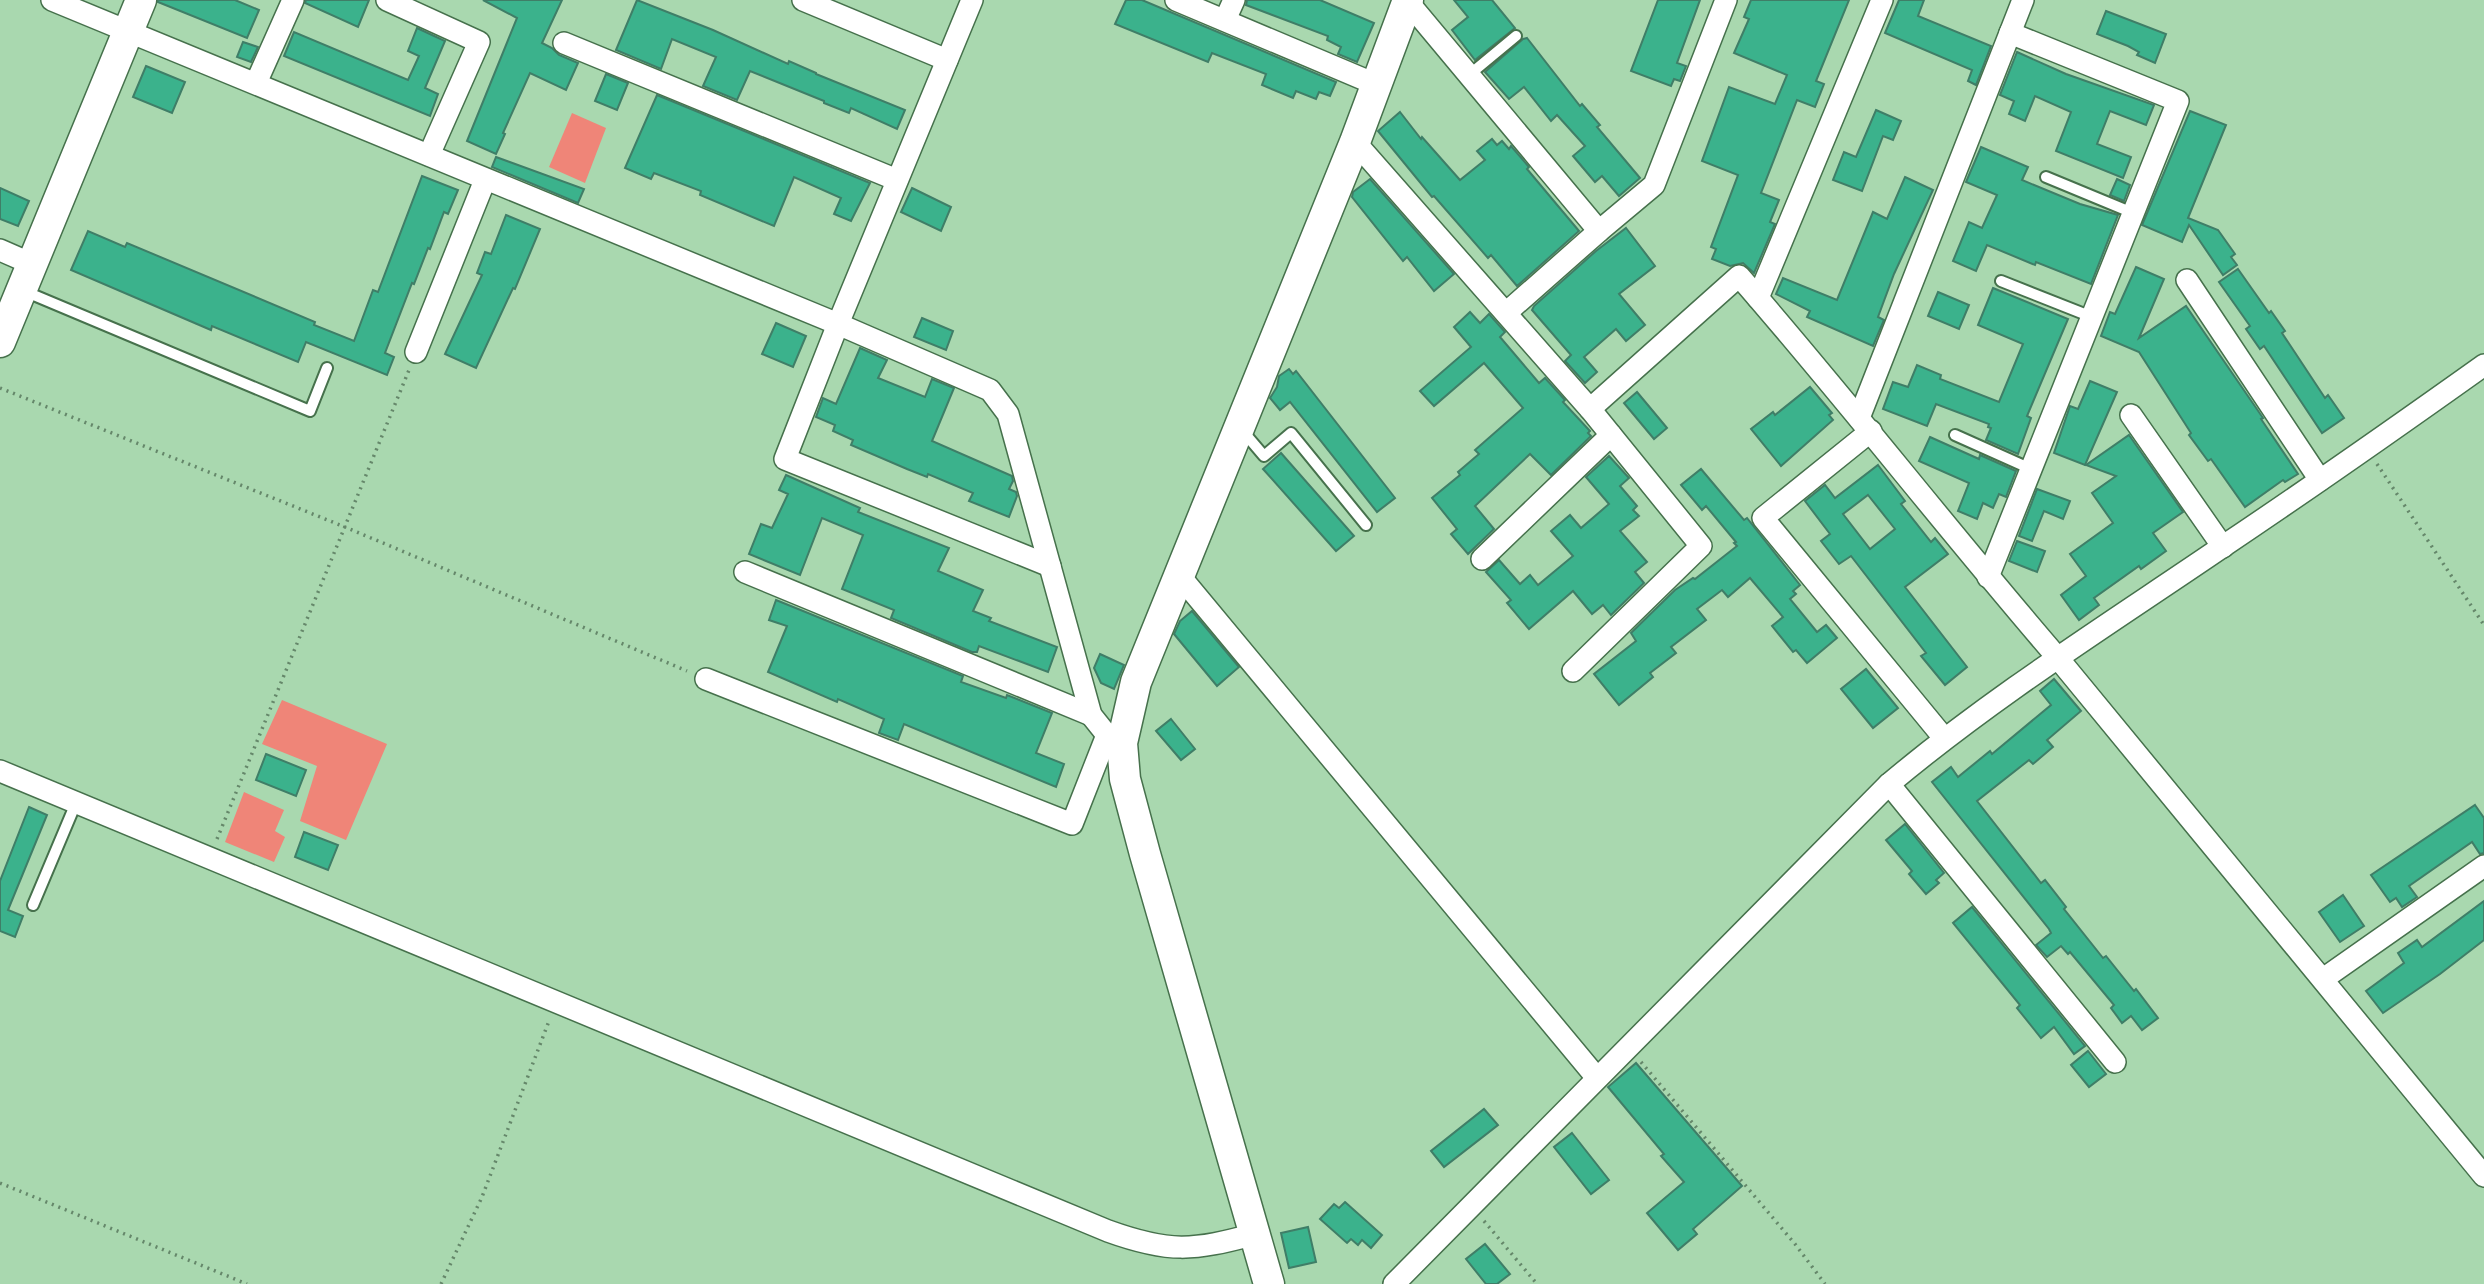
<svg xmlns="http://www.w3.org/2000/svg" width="2484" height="1284" font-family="Literata,serif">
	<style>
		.green { fill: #ef8578 }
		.building { fill: #3bb28c; stroke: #3f7e67; stroke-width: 2; fill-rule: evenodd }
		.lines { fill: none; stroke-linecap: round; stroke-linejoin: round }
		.lane-casing { stroke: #46714c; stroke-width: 14 }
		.street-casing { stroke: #46714c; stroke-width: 24 }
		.secondary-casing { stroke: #46714c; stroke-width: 33 }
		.path { stroke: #65876a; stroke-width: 3.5; stroke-dasharray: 2 5; stroke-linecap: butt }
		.lane { stroke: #fff; stroke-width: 10 }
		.street { stroke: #fff; stroke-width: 21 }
		.secondary { stroke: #fff; stroke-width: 30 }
	</style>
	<rect width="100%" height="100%" fill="#a9d8af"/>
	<g class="green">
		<path d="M572,113L606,128L585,183L549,167Z"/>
		<path d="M282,700L387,744L346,840L300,821L317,766L262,744Z"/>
		<path d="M244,792L284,810L275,831L285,837L274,862L225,842Z"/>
	</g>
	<g class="building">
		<path d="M158,0H235L259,10L247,38L158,2Z"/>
		<path d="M306,0H369L358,27L305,3Z"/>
		<path d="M483,0H562L542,43L552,48L559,55L578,63L566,90L530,73L503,133L505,134L496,154L467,141L517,18Z"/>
		<path d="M637,0L713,30L788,64L789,61L816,73V74L905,110L897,129L851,108L849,113L824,103V101L750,71L737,100L703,86L716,57L672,39L661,69L616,50Z"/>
		<path d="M1126,0H1142L1336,82L1330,96L1319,92L1316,99L1296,91L1293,98L1262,85L1266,74L1212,53L1208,62L1115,24Z"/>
		<path d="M1247,0H1320L1374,23L1357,62L1338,54L1341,47L1327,40L1328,36L1246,5Z"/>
		<path d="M1454,0H1492L1515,28L1475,60L1452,30L1468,17Z"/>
		<path d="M1658,0H1700L1677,63L1686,66L1680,81L1674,79L1671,86L1631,71Z"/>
		<path d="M1751,0H1849L1816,81L1824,84L1815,107L1797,100L1761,193L1779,200L1770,222L1775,224L1754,273L1743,263L1730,266L1712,259L1716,249L1711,247L1738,175L1702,161L1729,87L1775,104L1787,75L1734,53L1749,19L1744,17Z"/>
		<path d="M1899,0H1924L1918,16L1991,46L1976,85L1968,81L1972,70L1885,33Z"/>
		<path d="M2106,11L2166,34L2155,63L2137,55L2139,52L2128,46L2097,34Z"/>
		<path d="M417,28L445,41L425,88L438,94L430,116L284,56L294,32L408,80L419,56L408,51Z"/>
		<path d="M1527,38L1580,106L1582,104L1600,125L1597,127L1640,178L1619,196L1602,176L1595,182L1573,156L1585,146L1557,115L1551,121L1524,87L1509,99L1485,72L1523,39Z"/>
		<path d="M243,42L258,47L251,62L237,57Z"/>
		<path d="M2017,52L2066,74L2154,105L2146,125L2110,111L2097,144L2131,157L2123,178L2056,151L2071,112L2035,96L2025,121L2009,114L2014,101L2000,95Z"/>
		<path d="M146,66L185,82L172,113L133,97Z"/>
		<path d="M606,74L628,83L617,110L595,101Z"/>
		<path d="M657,95L870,183L851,221L834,214L841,198L794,177L774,226L700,195L701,191L654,173L651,179L625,168Z"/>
		<path d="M1876,110L1901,121L1893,140L1883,136L1862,191L1833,180L1844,152L1856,157Z"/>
		<path d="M2190,111L2226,125L2188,218L2218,230L2235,254L2231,257L2237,265L2223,275L2189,225L2182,242L2142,225Z"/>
		<path d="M1400,112L1421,139L1422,137L1460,180L1485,160L1477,151L1492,139L1497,145L1502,141L1509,149L1511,146L1529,167L1527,169L1579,231L1517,286L1491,255L1488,258L1434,196L1432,197L1378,131Z"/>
		<path d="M1981,147L2028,167L2022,180L2080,204L2118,215L2091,284L2036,262L2035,265L1987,245L1976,271L1953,261L1969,222L1982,228L1997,195L1966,182Z"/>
		<path d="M496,157L584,189L578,203L492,167Z"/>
		<path d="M422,176L458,190L448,214L444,212L430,249L428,248L414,284L412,283L385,353L394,357L387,375L306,342L298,362L212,326L211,330L71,270L88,231L125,247L127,243L315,322L314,325L354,341L373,290L378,292Z"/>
		<path d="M1905,177L1933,190L1894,274L1878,317L1884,320L1873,346L1807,317L1810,311L1776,294L1783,278L1837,300L1873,212L1887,219Z"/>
		<path d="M1370,179L1454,274L1434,291L1407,257L1403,261L1352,197L1353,192Z"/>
		<path d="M2117,179L2130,185L2124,201L2110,195Z"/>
		<path d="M0,188L29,201L18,226L0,219Z"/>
		<path d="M912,188L951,207L941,231L901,212Z"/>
		<path d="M506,215L540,229L515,289L513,288L476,368L445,354L482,275L477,273L485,252L491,254Z"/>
		<path d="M1626,228L1655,266L1619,294L1645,325L1626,341L1616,329L1584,357L1597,372L1585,383L1565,361L1571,355L1532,310L1534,306L1596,251Z"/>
		<path d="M2136,267L2164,279L2139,338L2186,306L2263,418L2261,419L2298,474L2285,482L2283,480L2245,507L2211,459L2208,461L2189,435L2191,433L2139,352L2101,336L2110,312L2115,314Z"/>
		<path d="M2238,269L2269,313L2271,311L2285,331L2282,333L2325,398L2328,395L2344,418L2322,433L2264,346L2260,349L2246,329L2250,326L2219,282Z"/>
		<path d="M1993,288L2068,319L2027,416L2031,418L2018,454L1986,440L1991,428L1988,427L1989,424L1936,404L1927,426L1883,409L1893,382L1908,387L1917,365L1941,375L1940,379L1999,402L2023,344L1978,325Z"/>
		<path d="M1938,292L1969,305L1959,329L1928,316Z"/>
		<path d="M1470,312L1480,323L1489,314L1505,332L1500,337L1539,383L1545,378L1565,400L1563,402L1590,431L1588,433L1591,436L1551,475L1530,454L1493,489L1475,506L1494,529L1468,554L1451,534L1457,529L1432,498L1460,475L1458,472L1479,454L1475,450L1523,408L1484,363L1434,406L1420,391L1471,347L1454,327Z"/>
		<path d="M922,318L953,331L946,350L914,337Z"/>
		<path d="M776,323L806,336L793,367L762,354Z"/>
		<path d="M860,348L887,360L878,378L925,397L932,379L954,388L932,441L1012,476L1013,481L1009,489L1016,492L1017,496L1009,517L969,501L973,493L928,474L927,477L907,469L851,445L853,440L833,431L835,425L816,417L823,398L836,404Z"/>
		<path d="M1289,369L1293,374L1296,371L1395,498L1377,512L1290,402L1280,410L1270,398L1277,387L1279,376Z"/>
		<path d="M2090,381L2117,392L2085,465L2054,453L2070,406L2078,409Z"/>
		<path d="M1810,387L1832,413L1829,415L1833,420L1781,466L1751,429L1773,412L1775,415Z"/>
		<path d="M1637,392L1667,428L1654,439L1624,403Z"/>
		<path d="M2129,435L2183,512L2153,533L2166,551L2141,569L2139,566L2094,598L2099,605L2079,620L2061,595L2086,576L2070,554L2113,523L2092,493L2116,476L2086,465Z"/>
		<path d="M1930,437L1979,459L1980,455L2016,471L2006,497L1999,494L1993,508L1983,503L1977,519L1958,511L1969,483L1919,461Z"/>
		<path d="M1281,453L1354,536L1336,551L1263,469Z"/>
		<path d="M1609,456L1629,478L1620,486L1637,506L1633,510L1639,516L1620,531L1647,562L1635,572L1644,583L1611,615L1603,605L1592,614L1573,591L1529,629L1507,603L1511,600L1486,572L1499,560L1520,584L1530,575L1538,585L1573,556L1551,531L1570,515L1581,528L1609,504L1586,477Z"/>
		<path d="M1878,465L1905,501L1901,504L1931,542L1935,538L1948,554L1905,587L1967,667L1945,685L1921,656L1926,653L1851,556L1839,564L1821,541L1830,534L1805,501L1825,485L1835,498ZM1868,495L1895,529L1870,549L1843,514Z"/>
		<path d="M1701,469L1744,520L1747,518L1800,585L1793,591L1796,594L1790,599L1817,632L1826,625L1837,638L1807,663L1796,650L1793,652L1772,626L1783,617L1750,578L1728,597L1722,590L1697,609L1706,620L1671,647L1676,653L1650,673L1653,677L1619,705L1594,674L1636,641L1631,633L1675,590L1693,578L1695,579L1737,546L1734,543L1736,542L1706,506L1702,510L1681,485Z"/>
		<path d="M786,475L860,508L858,512L949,548L938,571L983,590L973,611L991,618L989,621L1057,647L1048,672L979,646L977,652H972L891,618L894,610L842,589L863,535L822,518L800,575L749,554L761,524L772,528L788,494L779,490Z"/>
		<path d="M2037,489L2070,501L2063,519L2044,511L2032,541L2019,536Z"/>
		<path d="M2017,541L2045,551L2037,572L2009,561Z"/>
		<path d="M776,600L963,676L961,682L1006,698L1007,695L1052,713L1036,753L1064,764L1056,787L904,724L898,740L879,733L884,719L838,699L837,702L768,672L787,626L769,620Z"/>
		<path d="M1192,611L1239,667L1217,686L1174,634L1180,621Z"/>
		<path d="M1100,654L1124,665L1114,689L1101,683L1094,668Z"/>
		<path d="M1866,669L1898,708L1873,728L1841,689Z"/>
		<path d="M2054,679L2081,711L2047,740L2053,747L2033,764L2029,760L1977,801L2041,883L2045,880L2066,907L2064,909L2103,958L2106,956L2134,991L2136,989L2158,1018L2142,1030L2131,1016L2122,1023L2111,1008L2114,1005L2070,952L2068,954L2061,946L2047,957L2036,945L2051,933L2049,929L1932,782L1951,767L1958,777L1990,751L1992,754L2051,705L2040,691Z"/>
		<path d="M1171,719L1195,749L1181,760L1156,731Z"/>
		<path d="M266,754L306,770L296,796L256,780Z"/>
		<path d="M2475,805L2484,818V853L2480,854L2472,842L2409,886L2417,897L2402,907L2396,898L2390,902L2371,875Z"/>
		<path d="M29,807L47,815L8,910L23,916L15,937L0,931V881Z"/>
		<path d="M1905,824L1944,873L1936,880L1939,883L1926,894L1909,874L1912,871L1886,840Z"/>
		<path d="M304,832L338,845L328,870L295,857Z"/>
		<path d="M2343,895L2364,926L2340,942L2319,912Z"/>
		<path d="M2484,901V940L2440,974L2383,1013L2366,991L2404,963L2398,953L2417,940L2422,947Z"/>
		<path d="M1972,907L2085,1046L2074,1054L2054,1027L2041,1038L2017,1008L2020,1005L1953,923Z"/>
		<path d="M2088,1051L2106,1074L2089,1087L2071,1065Z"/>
		<path d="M1636,1063L1742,1186L1693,1229L1697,1234L1678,1250L1647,1213L1684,1182L1661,1156L1664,1154L1608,1087Z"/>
		<path d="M1484,1109L1498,1125L1444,1167L1431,1151Z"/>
		<path d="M1572,1133L1609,1180L1591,1194L1554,1147Z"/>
		<path d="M1345,1202L1382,1235L1371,1248L1362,1240L1358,1245L1351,1239L1347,1243L1320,1219L1334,1204L1339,1208Z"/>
		<path d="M1308,1227L1316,1262L1289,1268L1281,1233Z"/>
		<path d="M1485,1244L1510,1274L1497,1284H1486L1466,1259Z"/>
	</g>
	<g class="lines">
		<g class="lane-casing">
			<g id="lane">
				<path d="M1469,75L1516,36"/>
				<path d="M2046,177L2133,213"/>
				<path d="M2001,281L2092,317"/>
				<path d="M24,291L310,411L327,368"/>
				<path d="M1241,429L1264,456L1291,433L1366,525"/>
				<path d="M1955,435L2031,469"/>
				<path d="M33,905L76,803"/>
			</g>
		</g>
		<g class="street-casing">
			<g id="street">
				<path d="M52,0L838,324L990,390L1008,414L1091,715L1107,735L1122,743"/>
				<path d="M387,0L479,42L429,155"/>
				<path d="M803,0L947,60"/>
				<path d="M972,0L838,324L785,459L1050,566"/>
				<path d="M1176,0L1375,84"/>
				<path d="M1408,2L1599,231L1654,185L1726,0"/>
				<path d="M1225,20L1234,0"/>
				<path d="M564,43L897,180"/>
				<path d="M256,83L293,0"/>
				<path d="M1355,142L1590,409L1739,276C1848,401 1949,532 2057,657L2484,1176"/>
				<path d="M0,250L32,264"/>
				<path d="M2187,280L2320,480"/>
				<path d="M1758,298L1882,0"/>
				<path d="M1506,313L1599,231"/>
				<path d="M416,352L485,180"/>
				<path d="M2131,415L2223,547"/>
				<path d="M1859,418L2023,0"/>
				<path d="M1871,431L1763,518L1944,738"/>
				<path d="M1482,559L1611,435"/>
				<path d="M745,572L1091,715"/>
				<path d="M1179,575L1597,1078"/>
				<path d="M1988,577L2178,101L2010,33"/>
				<path d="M1573,671L1701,546L1590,409"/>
				<path d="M706,679L1072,824L1107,735"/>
				<path d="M0,771L1108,1231C1169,1253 1193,1251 1255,1234"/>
				<path d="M1889,784L2115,1062"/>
				<path d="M2323,979L2484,866"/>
				<path d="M1394,1284L1889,784C1994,696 2109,624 2222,547C2310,488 2397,427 2484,365"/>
			</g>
		</g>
		<g class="secondary-casing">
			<g id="secondary">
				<path d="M0,342L141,0"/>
				<path d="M1269,1284L1145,854L1125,779L1122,743L1136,682L1355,142L1408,0"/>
			</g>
		</g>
		<g class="path">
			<path d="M0,388L345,527L687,671"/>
			<path d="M2377,464L2484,625"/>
			<path d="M217,839L409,370"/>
			<path d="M1641,1062L1795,1244L1825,1284"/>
			<path d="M0,1183L247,1284"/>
			<path d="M1484,1221L1537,1284"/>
			<path d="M441,1284L482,1197L549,1021"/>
		</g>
		<use href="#lane" class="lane"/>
		<use href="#street" class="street"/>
		<use href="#secondary" class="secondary"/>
	</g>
</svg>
